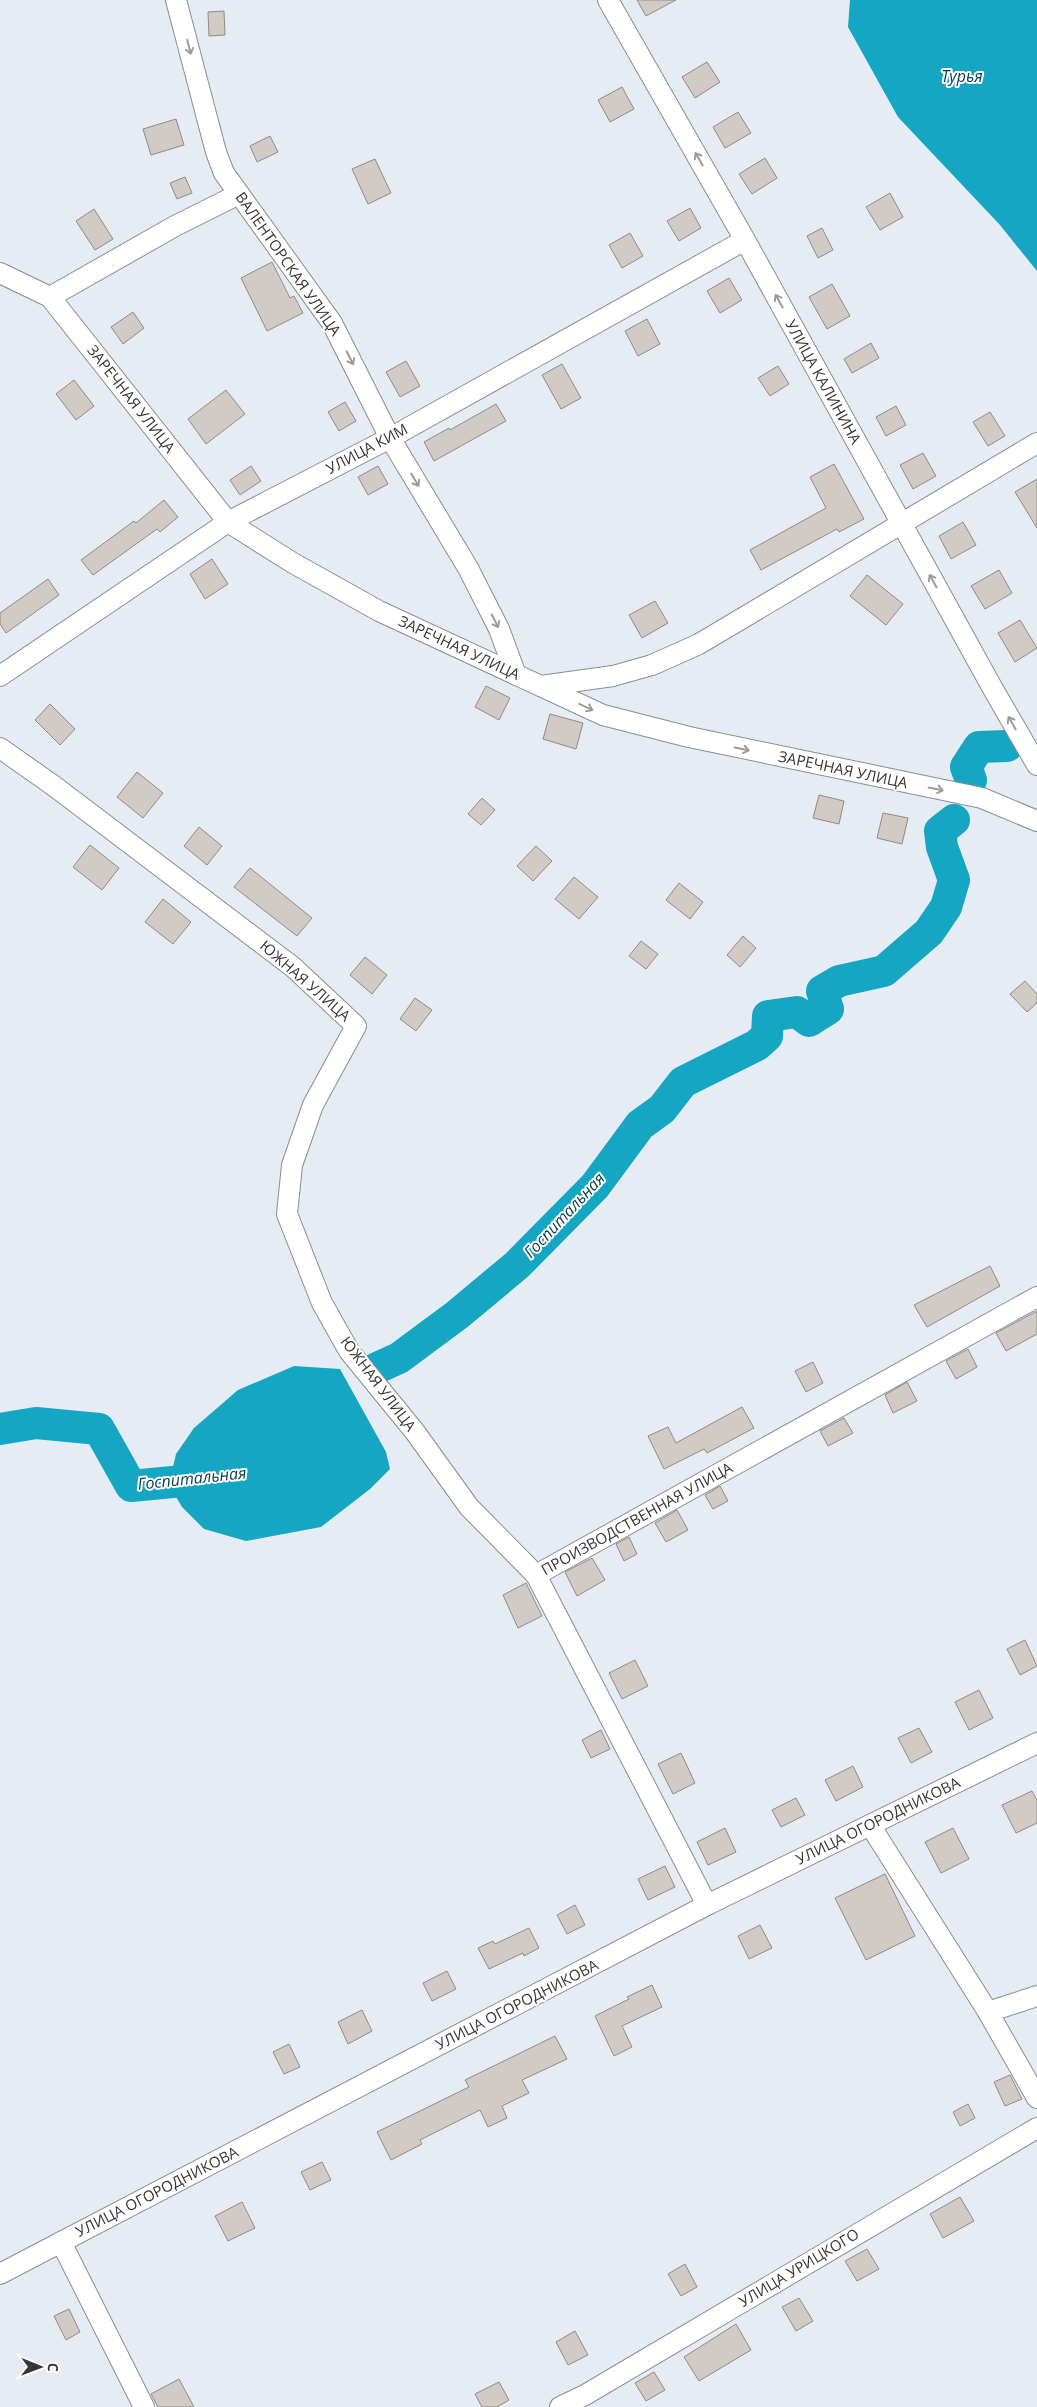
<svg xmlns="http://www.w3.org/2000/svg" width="1037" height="2407" font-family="'Open Sans',sans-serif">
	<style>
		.water { fill: #14a6c3 }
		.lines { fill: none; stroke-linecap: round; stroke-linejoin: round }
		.river { stroke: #14a6c3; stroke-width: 32 }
		.building { fill: #d2cac4; stroke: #918a84 }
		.minor-casing { stroke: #878e94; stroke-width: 22 }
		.minor { stroke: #fff; stroke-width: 20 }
		.oneway { stroke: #9a9b9c }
		.labels { text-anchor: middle; stroke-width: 4; stroke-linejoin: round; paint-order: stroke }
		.street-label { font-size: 15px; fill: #343739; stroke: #fff }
		.water-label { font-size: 16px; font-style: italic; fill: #033e4a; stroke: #fff }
	</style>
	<rect width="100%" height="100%" fill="#e5ecf3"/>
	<g class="water">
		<path d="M850,0H1037V271L1000,225L898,117L848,27Z"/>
		<path d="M294,1366L340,1369L386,1452L390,1469L370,1489L321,1527L246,1541L204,1529L182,1507L169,1485L176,1454L194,1428L238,1390Z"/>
	</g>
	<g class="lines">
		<g class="river">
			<path d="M971,780L966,767L979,747L1007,746"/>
			<path d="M377,1368L399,1358L457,1315L517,1265L595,1186L640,1125L662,1109L683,1082L757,1045L767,1036L768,1016L797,1012L809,1021L828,1009L822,991L839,981L884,971L929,932L946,907L954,880L942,847L940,831L954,820"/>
			<path d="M0,1429L36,1423L99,1429L131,1486L214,1478"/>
		</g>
	</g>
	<g class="building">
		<path d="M637,0H676L646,16Z"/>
		<path d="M224,11L225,35L209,36L208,12Z"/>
		<path d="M707,62L720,82L695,98L682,77Z"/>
		<path d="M622,87L634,109L610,122L598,100Z"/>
		<path d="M738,112L751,133L725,148L713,127Z"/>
		<path d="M176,119L184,145L151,155L143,129Z"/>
		<path d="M270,136L278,152L257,162L250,146Z"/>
		<path d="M765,158L777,178L752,194L739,174Z"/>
		<path d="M375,159L391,193L368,204L352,169Z"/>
		<path d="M185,177L192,193L177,199L170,183Z"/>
		<path d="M890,193L903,217L880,230L866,207Z"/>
		<path d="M690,208L701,228L679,241L667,221Z"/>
		<path d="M94,209L113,239L95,250L76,221Z"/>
		<path d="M822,228L833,250L818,258L807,236Z"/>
		<path d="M630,233L643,256L622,268L609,245Z"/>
		<path d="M272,262L290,298L294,296L303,313L267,331L241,278Z"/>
		<path d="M729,278L742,300L720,313L707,291Z"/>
		<path d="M832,284L850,316L827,329L809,297Z"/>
		<path d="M133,312L144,328L123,344L111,327Z"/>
		<path d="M647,319L660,344L638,356L625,331Z"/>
		<path d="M871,343L879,358L852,373L844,359Z"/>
		<path d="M406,361L420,386L400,397L386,372Z"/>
		<path d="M562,364L581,398L561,409L542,375Z"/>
		<path d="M778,366L789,384L770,396L758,378Z"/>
		<path d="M74,380L94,406L76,420L56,394Z"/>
		<path d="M226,390L245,414L206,444L188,419Z"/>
		<path d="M345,402L356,421L339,431L328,412Z"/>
		<path d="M496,404L506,421L434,461L424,442L449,428L450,430Z"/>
		<path d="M896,406L906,425L886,436L876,417Z"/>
		<path d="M990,412L1005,436L988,446L973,422Z"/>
		<path d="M923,453L936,476L913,489L900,465Z"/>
		<path d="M834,464L864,519L839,532L837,529L761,570L750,550L826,508L810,477Z"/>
		<path d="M251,466L261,481L240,495L230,480Z"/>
		<path d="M378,466L388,484L368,495L358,477Z"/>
		<path d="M1037,479V528L1015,492Z"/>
		<path d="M164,500L178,517L160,532L157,529L93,575L81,560L134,521L136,523Z"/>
		<path d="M963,522L976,545L951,559L939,536Z"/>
		<path d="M212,559L228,584L205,599L190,574Z"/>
		<path d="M999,570L1012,593L985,609L971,586Z"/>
		<path d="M867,575L903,604L886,625L850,596Z"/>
		<path d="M48,579L59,595L6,633L0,624V613Z"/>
		<path d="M655,601L668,623L642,638L629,615Z"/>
		<path d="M1020,620L1037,648L1015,662L998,633Z"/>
		<path d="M486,686L510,698L499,720L475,707Z"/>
		<path d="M50,704L75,729L60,745L35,720Z"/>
		<path d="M550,714L583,723L576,749L543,739Z"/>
		<path d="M137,772L163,793L143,818L117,797Z"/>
		<path d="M819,795L844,801L839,824L813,818Z"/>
		<path d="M482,798L495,810L481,825L468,814Z"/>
		<path d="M883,813L908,818L902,844L877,838Z"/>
		<path d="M199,827L222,846L207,865L184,846Z"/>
		<path d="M90,845L119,868L102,890L73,867Z"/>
		<path d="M536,846L552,861L533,881L517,866Z"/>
		<path d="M250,868L312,918L297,936L234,887Z"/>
		<path d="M574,877L598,897L579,919L555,899Z"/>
		<path d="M679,883L703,902L690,919L666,900Z"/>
		<path d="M163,899L191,922L173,944L145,922Z"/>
		<path d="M743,936L756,948L740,967L727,955Z"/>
		<path d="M641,941L658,954L646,969L629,956Z"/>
		<path d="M365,957L387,975L372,994L350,975Z"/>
		<path d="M1025,981L1037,994V1003L1027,1012L1010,994Z"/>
		<path d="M415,998L432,1010L416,1031L400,1019Z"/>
		<path d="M990,1266L1000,1286L927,1327L914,1305Z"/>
		<path d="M1037,1311V1334L1006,1351L996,1333Z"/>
		<path d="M968,1349L977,1367L956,1379L946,1361Z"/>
		<path d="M813,1362L823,1383L806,1392L795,1371Z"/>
		<path d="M907,1382L917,1401L893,1413L885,1395Z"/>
		<path d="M742,1407L754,1428L707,1453L704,1449L664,1469L648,1436L668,1427L676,1443Z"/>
		<path d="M844,1418L853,1433L828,1446L820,1431Z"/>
		<path d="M720,1486L728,1501L713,1509L705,1495Z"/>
		<path d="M677,1510L688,1530L666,1542L655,1523Z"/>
		<path d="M629,1537L637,1554L624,1561L616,1544Z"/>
		<path d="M592,1558L605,1580L577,1596L565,1572Z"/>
		<path d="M526,1583L542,1616L518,1628L503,1595Z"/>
		<path d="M1025,1640L1037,1666L1020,1675L1007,1649Z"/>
		<path d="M635,1660L648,1686L622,1699L609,1673Z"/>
		<path d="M979,1690L993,1718L969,1730L955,1702Z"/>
		<path d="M919,1728L932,1752L911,1763L898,1738Z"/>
		<path d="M601,1730L610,1749L591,1758L582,1740Z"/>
		<path d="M681,1753L695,1783L673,1794L658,1764Z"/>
		<path d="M853,1766L863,1787L836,1801L825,1780Z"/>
		<path d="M1032,1791L1037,1800V1823L1016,1833L1002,1805Z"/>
		<path d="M796,1798L805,1815L781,1827L772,1810Z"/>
		<path d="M725,1828L736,1852L708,1865L697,1842Z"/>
		<path d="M953,1828L969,1859L941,1873L925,1842Z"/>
		<path d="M665,1866L675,1887L648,1900L638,1879Z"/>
		<path d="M885,1874L915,1936L866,1960L835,1898Z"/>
		<path d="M575,1905L585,1925L567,1934L557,1915Z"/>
		<path d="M760,1925L772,1948L749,1959L738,1936Z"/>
		<path d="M529,1928L539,1948L524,1956L523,1953L489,1969L478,1948L493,1941L495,1944Z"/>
		<path d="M447,1971L456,1989L432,2001L423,1983Z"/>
		<path d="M652,1985L662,2007L622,2026L632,2047L614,2056L595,2016L629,1999L627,1997Z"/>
		<path d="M362,2010L372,2031L348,2044L338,2022Z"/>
		<path d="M555,2036L567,2059L522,2080L529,2093L502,2106L507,2118L488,2127L480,2110L420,2140L422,2144L391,2160L377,2132L469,2087L465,2080Z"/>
		<path d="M289,2044L300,2067L284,2074L273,2052Z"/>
		<path d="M1010,2075L1022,2099L1005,2106L994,2082Z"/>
		<path d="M968,2104L975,2118L960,2126L953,2112Z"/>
		<path d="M322,2162L331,2180L310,2190L301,2172Z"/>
		<path d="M960,2197L974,2221L943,2238L930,2214Z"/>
		<path d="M242,2202L255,2228L228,2241L215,2216Z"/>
		<path d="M867,2249L879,2269L857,2281L845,2261Z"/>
		<path d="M685,2264L697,2287L681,2296L668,2274Z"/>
		<path d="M799,2298L813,2321L796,2331L782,2307Z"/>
		<path d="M69,2309L80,2332L66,2340L54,2316Z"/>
		<path d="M736,2324L751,2350L699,2381L684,2357Z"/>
		<path d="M575,2331L588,2355L568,2365L556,2342Z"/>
		<path d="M654,2372L665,2390L646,2401L635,2383Z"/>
		<path d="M179,2379L194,2407H158L151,2394Z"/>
		<path d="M499,2382L509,2400L497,2407H482L475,2394Z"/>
	</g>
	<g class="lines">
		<g class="minor-casing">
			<g id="minor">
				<path d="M176,0L216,152L224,173L332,323L390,438L468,568L499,629L516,675"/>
				<path d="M608,0L745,240L993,689L1037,765"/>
				<path d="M0,273L50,297L228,522L293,563L379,611L603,715L689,737L982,798L1037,821"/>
				<path d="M50,297L175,226L239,194"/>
				<path d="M0,676L228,522L390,438L745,240"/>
				<path d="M541,686L613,676L652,665L699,644L1037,443"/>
				<path d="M0,748L54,786L293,967L356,1026L313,1105L292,1165L287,1214L322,1303L349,1351L415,1432L469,1507L536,1575"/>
				<path d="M870,1825L988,2012L1037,2098"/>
				<path d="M707,1905L536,1575L1037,1297"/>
				<path d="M988,2012L1037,1996"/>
				<path d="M61,2242L144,2407"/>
				<path d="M0,2274L707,1905L1037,1743"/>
				<path d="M560,2407L585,2395L1037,2128"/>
			</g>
		</g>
		<use href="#minor" class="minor"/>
	</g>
	<defs><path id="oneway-shaft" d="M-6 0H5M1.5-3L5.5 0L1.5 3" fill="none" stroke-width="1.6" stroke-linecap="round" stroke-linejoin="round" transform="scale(1.25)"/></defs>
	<g class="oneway">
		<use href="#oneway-shaft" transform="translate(189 47) rotate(76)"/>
		<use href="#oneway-shaft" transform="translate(699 159) rotate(-120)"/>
		<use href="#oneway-shaft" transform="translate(779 301) rotate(-119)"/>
		<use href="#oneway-shaft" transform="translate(350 358) rotate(63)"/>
		<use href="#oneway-shaft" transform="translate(415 480) rotate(59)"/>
		<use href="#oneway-shaft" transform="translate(933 581) rotate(-119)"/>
		<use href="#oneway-shaft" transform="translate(495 621) rotate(63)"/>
		<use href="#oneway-shaft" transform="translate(586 707) rotate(25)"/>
		<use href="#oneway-shaft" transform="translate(1012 723) rotate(-120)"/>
		<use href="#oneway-shaft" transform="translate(742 749) rotate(12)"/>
		<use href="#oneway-shaft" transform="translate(936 789) rotate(11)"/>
	</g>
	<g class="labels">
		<g class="street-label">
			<text transform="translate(288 264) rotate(55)" y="5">ВАЛЕНТОРСКАЯ УЛИЦА</text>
			<text transform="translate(823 382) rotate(61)" y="5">УЛИЦА КАЛИНИНА</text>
			<text transform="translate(131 399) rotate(52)" y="5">ЗАРЕЧНАЯ УЛИЦА</text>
			<text transform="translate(367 449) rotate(-28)" y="5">УЛИЦА КИМ</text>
			<text transform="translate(459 648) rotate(25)" y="5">ЗАРЕЧНАЯ УЛИЦА</text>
			<text transform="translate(843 770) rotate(12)" y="5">ЗАРЕЧНАЯ УЛИЦА</text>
			<text transform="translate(305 981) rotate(41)" y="5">ЮЖНАЯ УЛИЦА</text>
			<text transform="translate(378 1384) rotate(53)" y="5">ЮЖНАЯ УЛИЦА</text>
			<text transform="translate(637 1519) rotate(-29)" y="5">ПРОИЗВОДСТВЕННАЯ УЛИЦА</text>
			<text transform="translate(878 1821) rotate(-26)" y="5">УЛИЦА ОГОРОДНИКОВА</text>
			<text transform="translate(517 2005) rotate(-27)" y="5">УЛИЦА ОГОРОДНИКОВА</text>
			<text transform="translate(157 2192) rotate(-27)" y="5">УЛИЦА ОГОРОДНИКОВА</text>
			<text transform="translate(799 2268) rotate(-31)" y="5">УЛИЦА УРИЦКОГО</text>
		</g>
		<g class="water-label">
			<text x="962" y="82">Турья</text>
			<text transform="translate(564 1215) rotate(-47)" y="6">Госпитальная</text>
			<text transform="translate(192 1478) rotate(-6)" y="6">Госпитальная</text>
		</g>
	</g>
	<g transform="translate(40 2367) rotate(91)" stroke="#ffffff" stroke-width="4" paint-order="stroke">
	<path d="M0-4L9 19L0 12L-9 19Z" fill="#343739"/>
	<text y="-8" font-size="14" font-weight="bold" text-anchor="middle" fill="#343739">С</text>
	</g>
</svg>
